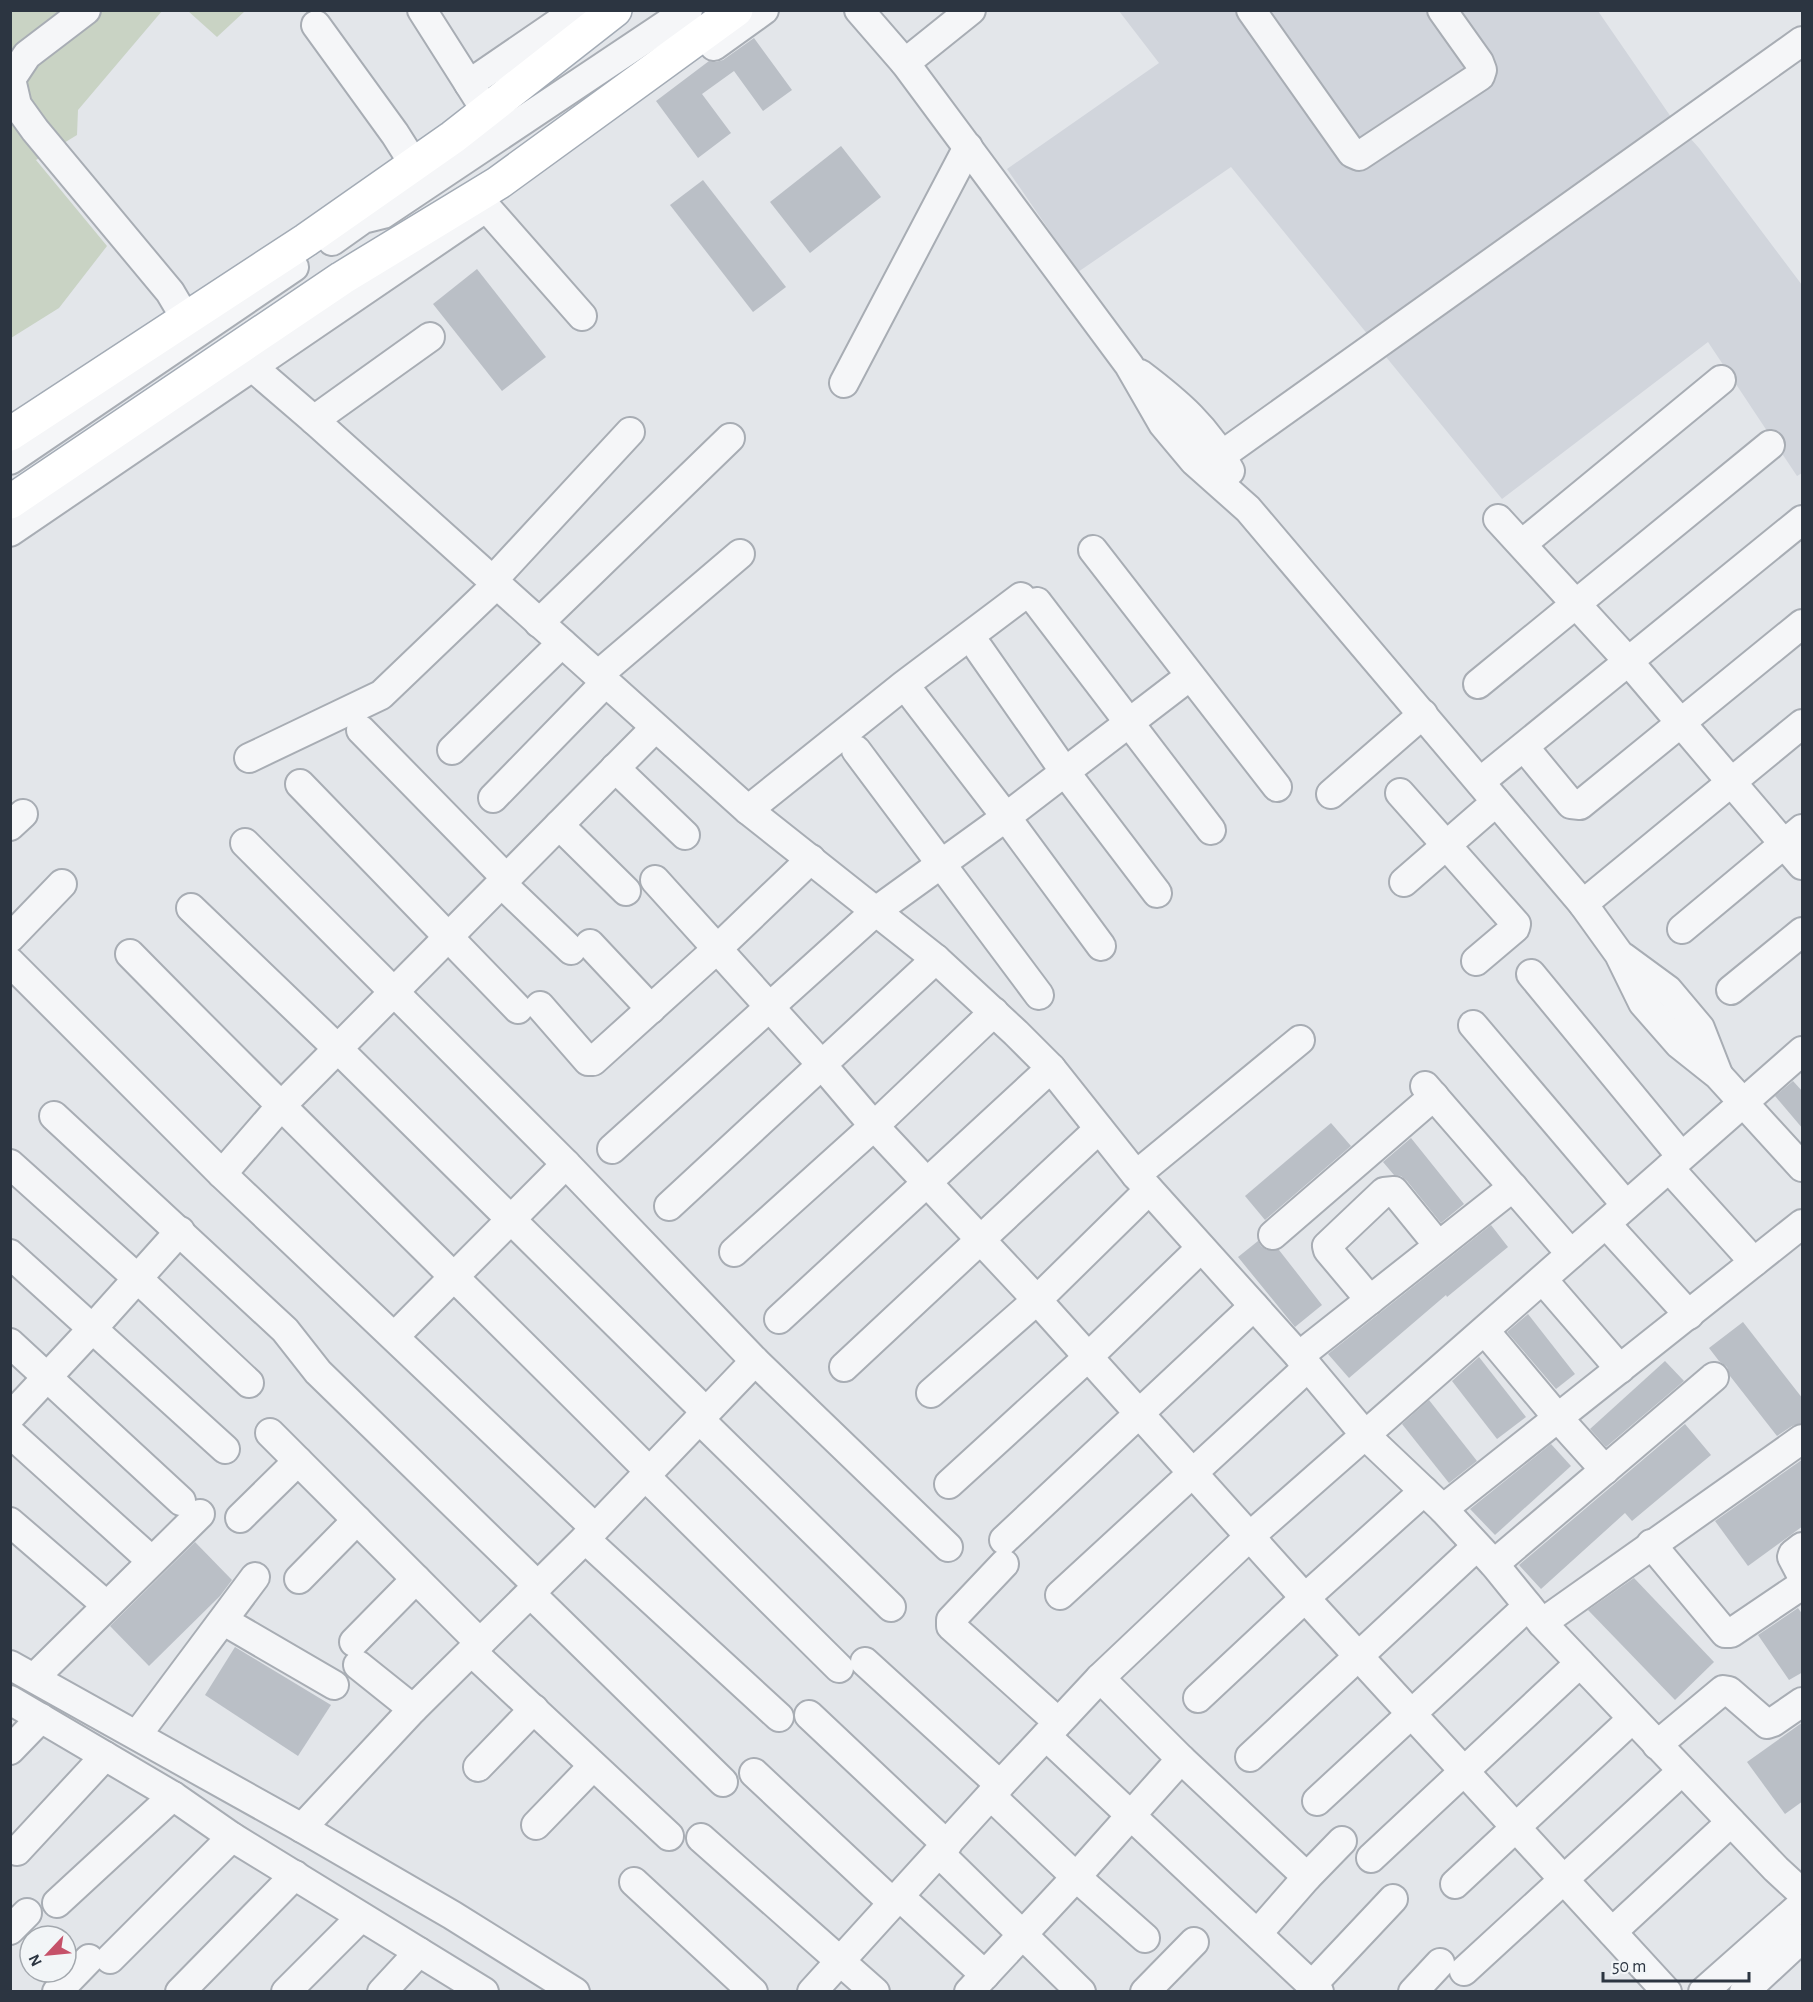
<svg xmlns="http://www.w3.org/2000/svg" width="1813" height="2002" font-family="'Alegreya Sans',sans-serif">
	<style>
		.built { fill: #d1d5dc }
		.green { fill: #c9d3c4 }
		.building { fill: #babfc6 }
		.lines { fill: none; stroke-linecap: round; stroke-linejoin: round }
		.minor-casing { stroke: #a8adb4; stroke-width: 32 }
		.major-casing { stroke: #a3abb5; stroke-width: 36 }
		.minor { stroke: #f5f6f8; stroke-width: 28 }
		.major { stroke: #fff; stroke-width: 33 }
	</style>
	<rect width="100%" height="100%" fill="#e3e6ea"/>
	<path class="built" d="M1119,11H1598L1671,117L1699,148L1802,285V473L1797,476L1708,342L1502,499L1231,167L1078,272L1007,169L1159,63Z"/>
	<g class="green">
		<path d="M10,11H162L78,110L77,135L36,160L107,246L59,308L11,338Z"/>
		<path d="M188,11H245L217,37Z"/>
	</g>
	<g class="building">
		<path d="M754,38L792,90L763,111L734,71L702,94L731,133L698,158L656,101L709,61L716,62L723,60Z"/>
		<path d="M841,146L881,197L810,253L770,202Z"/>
		<path d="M703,180L786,287L753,312L670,205Z"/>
		<path d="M477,269L546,357L502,391L433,304Z"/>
		<path d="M1793,1081L1803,1092V1129L1775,1096Z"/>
		<path d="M1331,1123L1351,1146L1265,1220L1245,1196Z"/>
		<path d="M1411,1138L1464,1204L1441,1223L1407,1181L1401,1176L1394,1175L1383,1162Z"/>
		<path d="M1491,1225L1508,1247L1447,1297L1446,1295L1349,1378L1328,1354Z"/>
		<path d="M1258,1241L1261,1246L1267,1250H1279L1322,1305L1295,1327L1238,1257Z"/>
		<path d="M1528,1314L1575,1374L1556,1389L1507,1332Z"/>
		<path d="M1743,1322L1803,1399V1423L1792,1426L1777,1436L1730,1376L1727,1367L1719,1361L1709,1348Z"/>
		<path d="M1479,1357L1526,1417L1497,1439L1452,1381Z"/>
		<path d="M1665,1361L1684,1381L1606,1447L1590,1429Z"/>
		<path d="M1429,1400L1477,1461L1449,1483L1402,1424Z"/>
		<path d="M1685,1424L1711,1455L1632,1521L1625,1513L1541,1589L1519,1565Z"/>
		<path d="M1551,1444L1571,1466L1495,1535L1470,1509Z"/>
		<path d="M1803,1459V1526L1748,1566L1715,1521Z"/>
		<path d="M195,1542L232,1580L220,1596L149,1666L110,1626Z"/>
		<path d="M1634,1578L1714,1662L1675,1700L1588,1610Z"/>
		<path d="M1798,1608L1803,1615V1672L1789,1680L1758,1635Z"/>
		<path d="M235,1647L331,1705L298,1756L205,1695Z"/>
		<path d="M1803,1722V1801L1785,1814L1747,1762Z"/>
	</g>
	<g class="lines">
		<g class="minor-casing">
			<g id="minor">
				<path d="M86,10L27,55L11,79L17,105L35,130L170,292L186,319"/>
				<path d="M422,10L469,84"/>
				<path d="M859,10L905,63L1129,365L1163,424L1194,461L1248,509L1583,904L1619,954L1643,1003L1679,1044L1718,1075L1802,1167"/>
				<path d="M1251,10L1352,153L1359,156L1480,76L1482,70L1479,62L1442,10"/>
				<path d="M316,25L395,134L414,164"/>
				<path d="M714,46L764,10"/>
				<path d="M905,63L971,10"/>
				<path d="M486,111L469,84L577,10"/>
				<path d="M486,207L582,316"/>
				<path d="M332,241L363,219L383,214L688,10"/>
				<path d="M234,351L314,420L748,810L936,959L1016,1033L1051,1068L1136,1175L1299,1356L1366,1436L1443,1509L1494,1564L1542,1623L1776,1869L1802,1893"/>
				<path d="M1140,374C1177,402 1208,428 1230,471"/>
				<path d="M844,383L968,147"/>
				<path d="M314,420L430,337"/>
				<path d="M1222,455L1802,41"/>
				<path d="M10,460L294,267"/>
				<path d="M1498,519L1629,662L1802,865"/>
				<path d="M10,532L478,213"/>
				<path d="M1522,544L1721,380"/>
				<path d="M1093,550L1277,787"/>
				<path d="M493,580L630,432"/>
				<path d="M1037,602L1211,830"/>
				<path d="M539,623L730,438"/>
				<path d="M979,649L1065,772L1157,893"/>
				<path d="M598,675L740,554"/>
				<path d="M1478,684L1770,445"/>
				<path d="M913,696L1006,817L1101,946"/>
				<path d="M361,730L506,878"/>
				<path d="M1524,747L1571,804L1580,805L1802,624"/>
				<path d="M452,750L562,643"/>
				<path d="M856,750L1039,995"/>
				<path d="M249,758L381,695L497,584"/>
				<path d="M615,768L685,835"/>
				<path d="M1480,782L1802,520"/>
				<path d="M300,784L518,1009"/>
				<path d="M1400,793L1516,924L1515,928L1476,961"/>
				<path d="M1331,794L1423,714"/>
				<path d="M493,798L606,682"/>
				<path d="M748,810L904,685L1021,597"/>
				<path d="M559,825L626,891"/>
				<path d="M10,826L23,814"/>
				<path d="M245,843L566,1164L755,1361L948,1547"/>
				<path d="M655,880L822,1065L874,1126L1037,1300L1305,1598L1667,1992"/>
				<path d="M1404,882L1496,802"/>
				<path d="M501,883L571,950"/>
				<path d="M1583,904L1802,724"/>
				<path d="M191,908L338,1049L706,1412"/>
				<path d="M1682,929L1802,829"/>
				<path d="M10,938L62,884"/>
				<path d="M590,944L651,1009"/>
				<path d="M130,954C301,1128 477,1298 649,1471"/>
				<path d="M1623,957L1668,990L1700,1028L1718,1074"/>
				<path d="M10,962L222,1174L595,1528"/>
				<path d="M1531,974L1681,1156"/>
				<path d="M1731,990L1802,932"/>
				<path d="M540,1006L588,1061H593L717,949L811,859"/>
				<path d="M1473,1025L1626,1205"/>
				<path d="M1425,1086L1571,1254"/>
				<path d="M54,1116L285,1330L318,1372L538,1586"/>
				<path d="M612,1149L876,911L1006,817L1190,676"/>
				<path d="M10,1164L137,1278L249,1383"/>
				<path d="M1669,1168L1754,1262"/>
				<path d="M222,1174L280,1107L655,728"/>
				<path d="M1136,1175L1300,1040"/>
				<path d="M669,1206L936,959"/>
				<path d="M1606,1224L1689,1315"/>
				<path d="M1273,1235L1434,1096"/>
				<path d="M734,1252L874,1126L994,1012"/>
				<path d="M10,1254L225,1449"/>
				<path d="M1543,1280L1620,1369"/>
				<path d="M1370,1300L1328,1250L1327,1246L1384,1192L1394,1191L1438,1245"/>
				<path d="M779,1319L1051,1068"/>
				<path d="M1485,1331L1558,1418L1605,1470"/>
				<path d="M395,1336L566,1164"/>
				<path d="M10,1343L181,1501"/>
				<path d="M1299,1356L1513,1187"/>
				<path d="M844,1367L1099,1129"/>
				<path d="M931,1393L1037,1300L1149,1190"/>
				<path d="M10,1417L93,1328L180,1231"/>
				<path d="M699,1419L891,1607"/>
				<path d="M10,1433L143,1553"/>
				<path d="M270,1433L480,1643"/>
				<path d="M645,1476L839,1668"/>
				<path d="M949,1484L1087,1358L1201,1248"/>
				<path d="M1443,1509L1802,1224"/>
				<path d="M240,1518L298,1461"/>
				<path d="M10,1522L98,1598"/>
				<path d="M585,1539L779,1717"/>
				<path d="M1004,1540L1254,1306"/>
				<path d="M1651,1544L1725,1633H1731L1802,1585"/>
				<path d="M1802,1547L1793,1554L1792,1557L1802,1576"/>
				<path d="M1004,1564L951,1620V1626L1058,1722"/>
				<path d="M1494,1564L1714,1377"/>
				<path d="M299,1579L357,1520"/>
				<path d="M531,1594L723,1782"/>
				<path d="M1060,1595L1308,1367"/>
				<path d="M224,1621L334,1685"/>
				<path d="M1542,1623L1802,1439"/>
				<path d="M354,1642L416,1579"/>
				<path d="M472,1652L669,1836"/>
				<path d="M865,1662L1000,1785"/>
				<path d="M10,1665L302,1828L452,1915L575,1992"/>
				<path d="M358,1665L413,1709"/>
				<path d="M35,1677L200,1514"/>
				<path d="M1100,1678L1181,1759L1307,1877"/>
				<path d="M1198,1698L1305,1598L1424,1491"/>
				<path d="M10,1700L173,1796L232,1837L484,1992"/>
				<path d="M809,1715L947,1845"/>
				<path d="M137,1735L255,1577"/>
				<path d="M1046,1736L1319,1992"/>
				<path d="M1657,1745L1723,1690L1729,1691L1767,1724L1773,1722L1802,1702"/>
				<path d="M10,1750L41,1718"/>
				<path d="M1250,1757L1476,1547"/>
				<path d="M478,1767L534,1709"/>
				<path d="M754,1773L893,1903"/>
				<path d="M991,1796L1076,1877L1145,1938"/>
				<path d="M1317,1801L1528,1606"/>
				<path d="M536,1825L593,1766"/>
				<path d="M302,1828L413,1709L585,1539L755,1361"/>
				<path d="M701,1838L875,1992"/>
				<path d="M17,1851L105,1756"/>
				<path d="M939,1853L1081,1992"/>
				<path d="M1371,1858L1580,1663"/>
				<path d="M634,1882L753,1992"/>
				<path d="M1455,1884L1632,1719"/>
				<path d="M900,1897L985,1975"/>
				<path d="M57,1903L173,1796"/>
				<path d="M10,1930L27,1913"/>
				<path d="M1612,1932L1731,1822"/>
				<path d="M1258,1933L1307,1877L1342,1841"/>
				<path d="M110,1959L232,1837"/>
				<path d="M1464,1971L1682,1771"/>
				<path d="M1312,1985L1393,1899"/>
				<path d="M57,1992L89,1959"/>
				<path d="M180,1992L295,1875"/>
				<path d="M286,1992L361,1917"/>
				<path d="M382,1992L419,1952"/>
				<path d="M812,1992L1000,1785L1100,1678L1249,1537L1802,1051"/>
				<path d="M969,1992L1076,1877L1181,1759"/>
				<path d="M1145,1992L1194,1942"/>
				<path d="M1413,1992L1440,1963"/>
				<path d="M1703,1992L1799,1907"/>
				<path d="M1744,1992L1802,1938"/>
			</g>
		</g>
		<g class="major-casing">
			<g id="major">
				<path d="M10,434L306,240L453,137L615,10"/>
				<path d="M10,502L342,278L498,183L736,10"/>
			</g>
		</g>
		<use href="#minor" class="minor"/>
		<use href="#major" class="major"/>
	</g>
	<rect width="1813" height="2002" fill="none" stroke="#2c3541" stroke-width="24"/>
	<g transform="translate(48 1954) rotate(244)"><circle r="28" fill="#f2f5f7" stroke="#a3a8ae" stroke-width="1.5"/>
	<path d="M0-4.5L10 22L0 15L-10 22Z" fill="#c55169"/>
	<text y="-9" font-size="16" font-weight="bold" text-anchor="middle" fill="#2c3541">N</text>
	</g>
	<path d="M1603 1972v9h146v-9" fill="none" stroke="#2c3541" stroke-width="3"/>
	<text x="1612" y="1972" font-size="18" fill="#2c3541" stroke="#f2f5f7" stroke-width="4.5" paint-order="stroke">50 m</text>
</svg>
